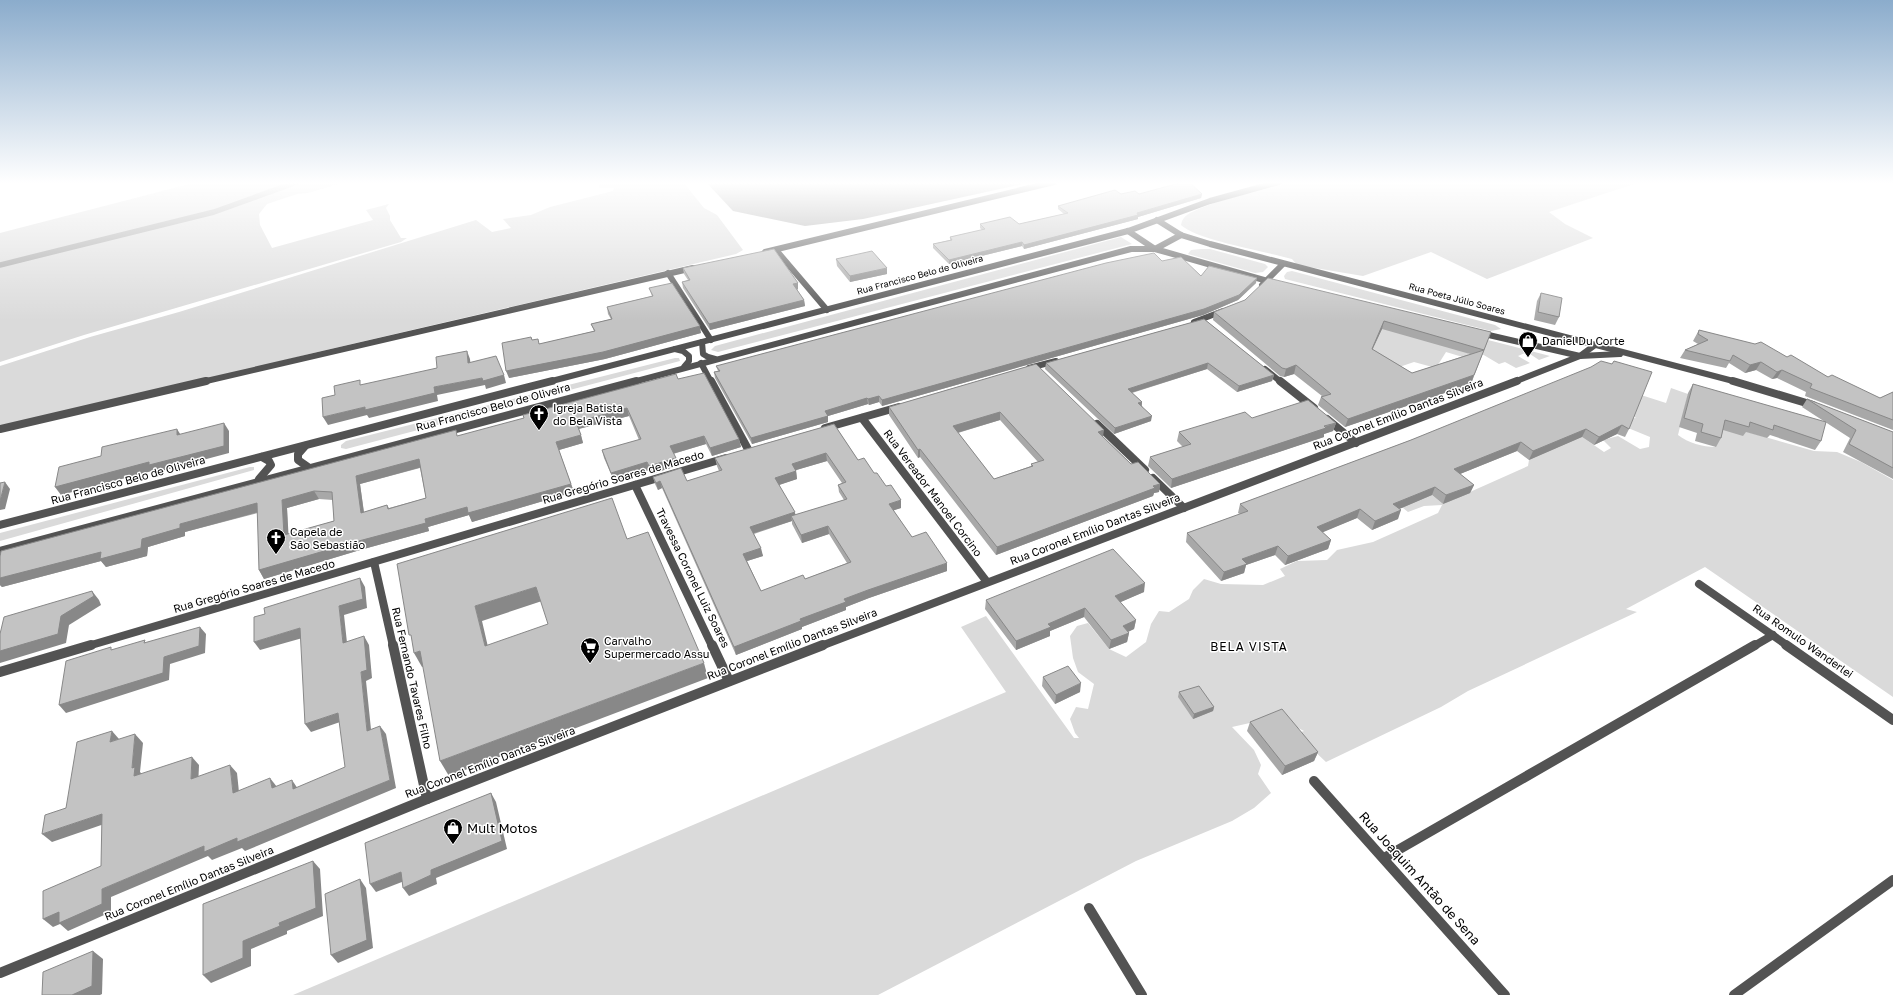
<svg xmlns="http://www.w3.org/2000/svg" width="1893" height="995" font-family="'Golos Text',sans-serif">
	<style>
		.green { fill: #dadada }
		.water { fill: #a1a1a1 }
		.lines { fill: none; stroke-linecap: round; stroke-linejoin: round }
		.stream { stroke: #a1a1a1; stroke-width: 5.5 }
		.street-far2 { stroke: #535353; stroke-width: 6 }
		.street-far1 { stroke: #535353; stroke-width: 8 }
		.street { stroke: #535353; stroke-width: 10 }
		.wall { fill: #a8a8a8; fill-rule: evenodd }
		.shaded-wall { fill: #888 }
		.building { fill: #c3c3c3; stroke: #888; fill-rule: evenodd }
		.labels { text-anchor: middle; stroke-width: 3; stroke-linejoin: round; paint-order: stroke }
		.far-street-label { font-size: 9px; fill: #000; stroke: #fff }
		.poi-label { font-size: 11px; fill: #000; stroke: #fff; text-anchor: start }
		.street-label { font-size: 11px; fill: #000; stroke: #fff }
		.neighbourhood-label { font-size: 12px; letter-spacing: 1px; fill: #000; stroke: #fff }
		.near-poi-label { font-size: 13px; fill: #000; stroke: #fff; text-anchor: start }
		.near-street-label { font-size: 13px; fill: #000; stroke: #fff }
	</style>
	<rect width="100%" height="100%" fill="#fff"/>
	<g class="green">
		<path d="M197,182H345L308,193L297,194L267,204L259,214L260,225L272,248L373,220L366,210L389,204L386,208L390,216V220L401,238H407L401,242L84,335L0,362V233Z"/>
		<path d="M612,182H683L704,208L717,215L743,250L736,254L309,354L0,432V366L90,337L179,312L476,220L492,232L511,228L503,219L531,215L550,207L613,191L614,188H600L598,185Z"/>
		<path d="M1293,182H1640L1549,212L1565,224L1593,238L1487,279L1431,252L1363,276L1297,265L1292,259L1280,256C1258,250 1195,239 1181,225C1182,219 1185,216 1190,213C1217,199 1262,191 1293,182Z"/>
		<path d="M1121,237L1132,244L718,352L711,350L715,346Z"/>
		<path d="M1201,249H1210L1265,264L1268,267L1263,272L1255,273L1188,254L1191,250Z"/>
		<path d="M1292,271L1495,325L1501,329L1491,331L1285,279L1284,276L1287,272Z"/>
		<path d="M1382,328L1470,351L1466,358L1446,352L1436,368L1414,362L1349,384Z"/>
		<path d="M1488,340L1550,356L1539,360L1527,352L1518,356L1530,363L1516,368L1505,362L1499,364L1482,354Z"/>
		<path d="M675,358H679L680,361L346,449L341,448V445L346,441Z"/>
		<path d="M1671,388L1688,394L1678,435C1688,443 1703,447 1715,447L1720,429L1744,431L1814,451L1837,452L1861,462L1893,480V697L1705,567L1626,609L1637,612L1468,691L1441,707L1326,762L1310,747L1301,732L1304,731L1276,717L1232,727L1254,750L1261,765L1258,774L1271,793L1254,808L1232,821L1136,861L878,995H293L1006,692L961,627L986,616L1074,738H1079L1075,733L1070,719L1076,707L1088,709L1094,684L1078,672L1073,658L1070,636L1077,626L1088,623L1109,649L1126,657L1146,642L1151,624L1159,611L1169,612L1189,599L1193,590L1204,579L1221,584L1263,585L1285,576L1280,569L1297,561L1327,560L1337,550L1373,542L1438,513L1442,505L1424,506L1408,512L1355,469L1417,483L1443,504L1528,466L1529,460L1582,437L1604,452L1611,448L1603,440L1618,436L1640,449L1649,447L1650,437L1611,421L1636,418L1632,415L1641,395L1666,403Z"/>
		<path d="M250,467H254V470L0,541V533Z"/>
	</g>
	<path class="water" d="M706,182H1032L863,219L805,226L733,211Z"/>
	<g class="lines">
		<path class="stream" d="M0,265L214,212L297,182"/>
		<g class="street-far2">
			<path d="M1157,220L1181,235L1210,244L1737,382"/>
			<path d="M1128,231L1155,249L1271,282"/>
			<path d="M776,250L827,310"/>
			<path d="M765,252L1054,182"/>
			<path d="M668,273L711,340"/>
			<path d="M1262,285L1283,264"/>
			<path d="M1194,322L1223,311"/>
			<path d="M1480,333L1580,356L1620,354"/>
			<path d="M702,342L703,354L708,357L715,359"/>
			<path d="M675,349L683,351L689,356V361L684,367"/>
			<path d="M701,363L711,382"/>
			<path d="M1029,368L1056,361"/>
			<path d="M1265,369L1281,382"/>
			<path d="M202,382L693,268"/>
			<path d="M548,382L1128,231L1210,201L1279,182"/>
			<path d="M633,382L1131,249H1155L1181,235"/>
			<path d="M1514,382L1580,356L1595,345"/>
		</g>
		<g class="street-far1">
			<path d="M711,381L749,451"/>
			<path d="M1280,381L1314,408"/>
			<path d="M1733,381L1813,405"/>
			<path d="M862,418L987,582"/>
			<path d="M1327,419L1356,443"/>
			<path d="M1097,424L1145,470"/>
			<path d="M825,428L899,407"/>
			<path d="M0,429L206,381"/>
			<path d="M305,446L298,454V460L308,467"/>
			<path d="M1153,478L1184,508"/>
			<path d="M259,479L271,465L269,461L262,457"/>
			<path d="M635,485L712,646"/>
			<path d="M0,525L552,381"/>
			<path d="M0,551L636,381"/>
			<path d="M374,562L393,646"/>
			<path d="M1699,584L1788,646"/>
			<path d="M88,646L726,458"/>
			<path d="M821,646L1517,381"/>
			<path d="M1754,646L1773,635"/>
		</g>
		<g class="street">
			<path d="M393,645L427,799"/>
			<path d="M712,645L729,681"/>
			<path d="M1786,645L1893,720"/>
			<path d="M0,672L91,645"/>
			<path d="M1314,781L1505,995"/>
			<path d="M1384,858L1755,645"/>
			<path d="M1089,908L1142,995"/>
			<path d="M0,973L427,799L823,645"/>
			<path d="M1734,995L1893,880"/>
		</g>
	</g>
	<g class="wall">
		<path d="M1121,194H1202L1201,198L1138,217V219L1024,249L1022,246L949,264L933,248V244L950,240V237L982,230L980,228V224H1019L1064,214L1058,209V206Z"/>
		<path d="M836,259L887,274L850,282L837,266Z"/>
		<path d="M1162,261L1201,276L1256,283L1238,300L1203,315L882,406L879,402L869,405L868,404L828,416V422L752,444L715,378L714,372L718,371L716,366Z"/>
		<path d="M683,268L798,283V289L797,290L804,300L805,306L710,330L683,288L682,282L688,280L684,274Z"/>
		<path d="M649,288L701,333L605,359L509,378L531,337L532,340L540,344L594,331L591,324L611,319L608,314L607,307L652,296Z"/>
		<path d="M1541,293L1559,317L1555,325L1534,320L1537,301Z"/>
		<path d="M1245,300L1491,332L1471,384L1345,427L1318,405L1321,397L1322,396L1294,374L1284,377L1280,376L1213,320L1214,312ZM1382,329L1470,354L1412,373L1372,349Z"/>
		<path d="M1204,319L1274,375L1272,381L1237,392L1207,369L1132,393L1142,402V406L1151,421L1114,434L1045,369L1046,363Z"/>
		<path d="M1699,330L1787,357L1828,377L1880,398L1893,392V430L1805,396L1806,392L1777,378L1772,379L1756,370L1745,373L1729,363L1726,368L1680,358L1685,350L1698,344L1693,341Z"/>
		<path d="M1614,361L1629,429L1625,437L1617,434L1594,445L1582,437L1529,460L1517,451L1460,474L1474,485L1470,493L1443,504L1432,495L1399,509L1398,519L1372,530L1357,518L1322,532L1331,540L1328,549L1285,565L1275,555L1246,565L1244,573L1221,581L1186,542L1187,533L1240,514L1238,513L1240,504L1411,440L1612,364Z"/>
		<path d="M1036,364L1103,437L1131,464L1160,484L1159,492L1154,493L1153,496L996,555L920,457L918,458L889,415V407ZM1000,420L1038,462L1031,464V466L994,479L958,433Z"/>
		<path d="M678,379L739,439L741,447L712,456L706,444L673,454L677,466L651,474L649,470L614,481L604,458L602,450L639,440L629,416L579,429L583,443L559,450L574,492L472,522L469,515L428,527L429,531L360,550L264,579L259,570L258,513L185,532V536L148,547L147,556L106,567L101,561L2,587L0,585V578L458,436ZM420,468L426,498L389,508L387,505L364,512L360,484ZM319,499L333,500L334,521L288,534L287,508Z"/>
		<path d="M1693,384L1821,441L1815,450L1770,435L1767,438L1746,432L1743,436L1723,430L1721,438L1716,447L1695,441L1697,433L1679,427L1688,393Z"/>
		<path d="M1807,399L1893,432V479L1843,452L1850,438L1802,407Z"/>
		<path d="M1252,418L1336,423L1333,431L1324,434V437L1171,488L1148,466L1150,457L1183,447L1177,441L1179,432Z"/>
		<path d="M834,424L858,460L874,473L901,508L893,510L912,537L947,571L869,598L846,607V610L802,627V629L736,655L662,488L658,490L655,484L653,477L687,481L719,471L717,466L715,458ZM827,461L842,483L838,485L839,492L844,500L795,515L779,485L797,479L796,470ZM792,521V524L802,543L829,534L847,563L805,579L761,591L747,561L763,556L754,534Z"/>
		<path d="M1144,592L1120,602L1136,620L1134,629L1128,632L1129,633L1127,642L1109,649L1084,617L1050,631V636L1016,650L985,609L986,600Z"/>
		<path d="M1043,677L1080,692L1055,704L1042,686Z"/>
		<path d="M1179,692L1214,707L1213,711L1193,719L1178,697Z"/>
		<path d="M1250,722L1318,752L1314,761L1282,775L1247,731Z"/>
	</g>
	<g class="shaded-wall">
		<path d="M1202,194L1201,198L1138,217V219L1024,249V245L1137,213Z"/>
		<path d="M1022,242V246L949,264V260Z"/>
		<path d="M887,268V274L850,282V276Z"/>
		<path d="M1257,278L1256,283L1238,300L1203,315L882,406V400Z"/>
		<path d="M798,283V289L794,291L793,284Z"/>
		<path d="M804,300L805,306L710,330L709,324Z"/>
		<path d="M1384,321L1382,329L1369,357L1372,349Z"/>
		<path d="M700,326L701,333L605,359L509,378L506,371Z"/>
		<path d="M467,351L470,359L471,371L468,363Z"/>
		<path d="M1761,362L1756,370L1745,373L1750,365Z"/>
		<path d="M1208,363L1207,369L1127,394L1128,389Z"/>
		<path d="M1296,365L1294,374L1284,377L1286,369Z"/>
		<path d="M1782,370L1777,378L1772,379L1777,372Z"/>
		<path d="M504,375L506,383L486,389L485,385L437,395L438,401L369,418L367,415L328,425L323,417L365,407L434,387L482,378Z"/>
		<path d="M1274,375L1272,381L1237,392L1239,386Z"/>
		<path d="M1474,375L1471,384L1345,427L1348,419Z"/>
		<path d="M879,396V402L869,405L868,399Z"/>
		<path d="M867,398L868,404L828,416V422L752,444L751,438L825,411Z"/>
		<path d="M1142,402L1141,408L1138,403Z"/>
		<path d="M627,408L629,416L578,429L576,422Z"/>
		<path d="M1000,412V420L953,434V426Z"/>
		<path d="M1152,416L1151,421L1114,434L1115,428Z"/>
		<path d="M224,423L229,431V453L154,473L152,471L61,495L55,487Z"/>
		<path d="M1336,423L1333,431L1324,434V437L1171,488L1172,479Z"/>
		<path d="M1622,425L1617,434L1594,445L1599,437Z"/>
		<path d="M177,429L182,437L177,435Z"/>
		<path d="M1586,429L1582,437L1529,460L1533,451Z"/>
		<path d="M1104,430L1103,437L1098,432Z"/>
		<path d="M581,435L583,443L559,450L556,442Z"/>
		<path d="M704,436L706,444L672,454L670,446Z"/>
		<path d="M739,439L741,447L712,456L710,448Z"/>
		<path d="M1521,442L1517,451L1450,478L1454,469Z"/>
		<path d="M920,449V457L918,458V450Z"/>
		<path d="M826,453L827,461L793,471L792,464Z"/>
		<path d="M676,458L677,466L651,474L649,466Z"/>
		<path d="M419,459L422,467L360,484L365,521L361,513L356,476Z"/>
		<path d="M647,462L649,470L614,481L611,473Z"/>
		<path d="M796,471L797,479L776,486L775,478Z"/>
		<path d="M660,481L662,488L658,490L656,483Z"/>
		<path d="M5,482L10,489L5,509L0,510V501Z"/>
		<path d="M571,484L574,492L472,522L469,515L428,527L429,531L360,550L264,579L259,570L425,519L467,507Z"/>
		<path d="M1160,484L1159,492L1154,493L1153,496L996,555L997,547Z"/>
		<path d="M1474,485L1470,493L1443,504L1446,495Z"/>
		<path d="M1435,487L1432,495L1390,513L1393,504Z"/>
		<path d="M314,491L319,499L287,508L289,543L284,535L282,500Z"/>
		<path d="M901,500V508L889,512V504Z"/>
		<path d="M257,503L262,511L185,532V536L148,547L147,556L106,567L101,561L2,587L0,585V578L142,539L180,524Z"/>
		<path d="M1360,509L1357,518L1314,536L1317,527Z"/>
		<path d="M1401,510L1398,519L1372,530L1375,521Z"/>
		<path d="M795,512L796,520L791,516L792,521L751,534L750,527Z"/>
		<path d="M828,526L829,534L802,543L801,535Z"/>
		<path d="M1331,540L1328,549L1285,565L1288,556Z"/>
		<path d="M1278,546L1275,555L1246,565L1244,573L1221,581L1224,572L1242,559Z"/>
		<path d="M761,548L763,556L744,562L743,554Z"/>
		<path d="M947,563V571L869,598L846,607V610L802,627V629L736,655L734,647L800,619L844,599L868,590Z"/>
		<path d="M360,578L365,587L367,608L344,615L348,652L343,643L339,606Z"/>
		<path d="M1145,583L1144,592L1114,605L1115,596Z"/>
		<path d="M536,587L542,601L482,621L491,660L485,646L475,606Z"/>
		<path d="M92,591L99,600L101,605L69,625L66,643L0,663V651L61,616Z"/>
		<path d="M1085,608L1084,617L1050,631V636L1016,650V641L1048,624Z"/>
		<path d="M1136,620L1134,629L1121,635L1123,626Z"/>
		<path d="M200,627L206,634L205,653L170,664L169,680L66,713L59,705L164,657Z"/>
		<path d="M300,628L306,637L260,650L254,642Z"/>
		<path d="M1129,633L1127,642L1109,649L1111,640Z"/>
		<path d="M364,636L369,645L372,678L366,681L372,739L367,731L361,672Z"/>
		<path d="M420,651L427,666L422,667L414,653Z"/>
		<path d="M704,663L708,678L449,776L440,761Z"/>
		<path d="M1081,683L1080,692L1055,704L1056,695Z"/>
		<path d="M1214,707L1213,711L1193,719L1194,714Z"/>
		<path d="M338,713L343,721L311,732L305,724Z"/>
		<path d="M380,726L386,734L396,788L245,851L242,848L212,860L208,856L111,897V912L68,931L60,924L53,927L43,919L102,889L204,846L237,838L390,780Z"/>
		<path d="M112,731L119,739L110,742Z"/>
		<path d="M135,734L143,743L140,772L143,775L134,776L132,768Z"/>
		<path d="M1318,752L1314,761L1282,775L1285,766Z"/>
		<path d="M192,757L199,765L198,788L191,779Z"/>
		<path d="M230,765L237,773L240,802L233,793Z"/>
		<path d="M270,778L277,787L272,788Z"/>
		<path d="M292,780L298,789H293Z"/>
		<path d="M491,793L496,802L507,849L436,878L437,884L409,896L403,888L431,870Z"/>
		<path d="M102,814L110,822L52,842L42,834Z"/>
		<path d="M313,861L320,869L323,916L287,931V934L251,949V966L211,983L203,975L243,941L279,923Z"/>
		<path d="M401,872L407,880L376,892L370,884Z"/>
		<path d="M360,879L366,888L373,948L338,963L331,955Z"/>
		<path d="M93,951L103,959L102,994L100,995H72Z"/>
	</g>
	<g class="building">
		<path d="M1183,182H1189L1202,194L1137,213L1138,215L1024,245L1022,242L949,260L933,244L952,240L950,237L985,229L980,224L1010,217L1019,224L1068,213L1058,206L1115,190L1121,194L1135,191L1139,194Z"/>
		<path d="M774,249L798,283L793,284L804,300L709,324L682,282L690,280L683,268Z"/>
		<path d="M872,251L887,268L850,276L836,259Z"/>
		<path d="M1154,253L1162,261L1181,257L1201,276L1209,266L1257,278L1239,295L1204,309L882,400L879,396L868,399L867,398L825,411L828,416L751,438L714,372L720,371L716,366L1106,263Z"/>
		<path d="M1268,278L1491,332L1484,350L1384,321L1372,349L1412,373L1484,350L1474,375L1348,419L1321,397L1331,394L1296,365L1286,369L1282,368L1214,312L1245,300Z"/>
		<path d="M672,283L700,326L603,352L506,371L502,343L531,337L532,340L538,339L539,344L595,331L591,324L612,319L607,307L653,296L649,288Z"/>
		<path d="M1541,293L1562,298L1559,317L1538,312Z"/>
		<path d="M1204,319L1274,375L1239,386L1208,363L1128,389L1142,402L1138,403L1152,416L1115,428L1046,363Z"/>
		<path d="M1699,330L1755,344L1761,342L1787,357L1791,355L1828,377L1832,375L1880,398L1893,392V420L1810,388L1812,384L1782,370L1777,372L1761,362L1750,365L1733,355L1730,361L1685,350L1708,340L1698,334Z"/>
		<path d="M467,351L468,363L496,356L504,375L483,381L482,378L434,387L435,393L365,410V407L323,417L322,398L335,395L334,386L360,380V385L437,368L436,357Z"/>
		<path d="M1601,361L1612,364L1614,361L1652,372L1629,429L1622,425L1599,437L1586,429L1533,451L1521,442L1454,469L1474,485L1446,495L1435,487L1393,504L1401,510L1375,521L1360,509L1317,527L1331,540L1288,556L1278,546L1242,559L1247,564L1224,572L1187,533L1248,511L1240,504L1411,440L1591,367Z"/>
		<path d="M1036,364L1104,430L1098,432L1131,464L1138,462L1160,484L1153,486L1155,488L997,547L920,449L918,450L889,407ZM1000,412L1044,460L1031,464L1033,466L994,479L953,426Z"/>
		<path d="M704,373L739,439L710,448L704,436L670,446L676,458L649,466L647,462L611,473L602,450L641,439L627,408L576,422L581,435L556,442L571,484L468,513L467,507L425,519L426,523L355,542L259,570L257,503L180,524V528L142,539L141,548L100,559L101,552L0,578V557L1,551L456,430L457,436L524,418L523,415L676,374L678,379ZM419,459L426,498L388,509L387,505L361,513L356,476ZM314,491L332,492L334,521L284,535L282,500Z"/>
		<path d="M1693,384L1826,422L1821,441L1774,425L1773,430L1750,422L1749,427L1725,420L1721,438L1701,432L1703,424L1684,418Z"/>
		<path d="M1807,399L1893,432V468L1849,444L1856,430Z"/>
		<path d="M1308,400L1336,423L1324,426L1326,428L1305,435L1172,479L1150,457L1191,444L1179,432L1245,412L1252,418Z"/>
		<path d="M224,423V446L149,465V462L55,487L59,467L101,456L102,447L177,429V435Z"/>
		<path d="M834,424L858,460L864,458L874,473H877L886,486L891,485L901,500L889,504L912,537L926,532L947,563L868,590L844,599L846,602L800,619L801,621L734,647L660,481L656,483L653,477L681,468L687,481L722,470L715,458ZM826,453L846,482L838,485L847,499L791,516L801,535L828,526L851,562L805,579L803,575L761,591L743,554L761,548L750,527L795,512L775,478L796,471L792,464Z"/>
		<path d="M5,482L0,501V483Z"/>
		<path d="M612,498L627,539L648,532L704,663L440,761L420,651L414,653L411,635H409L397,564ZM536,587L548,624L485,646L475,606Z"/>
		<path d="M1113,549L1145,583L1115,596L1136,620L1123,626L1129,633L1111,640L1085,608L1048,624L1051,627L1016,641L986,600Z"/>
		<path d="M360,578L363,599L339,606L343,643L364,636L367,670L361,672L367,731L380,726L390,780L237,842V838L204,852V846L102,889V904L59,923V912L43,919V891L101,866L102,814L42,834L45,815L66,808L77,742L112,731L110,742L135,734L132,768L135,767L134,776L192,757L191,779L230,765L233,793L270,778L272,788L292,780L293,789L345,767L338,713L305,724L300,628L254,642V617L265,614L264,608Z"/>
		<path d="M92,591L94,596L61,616L58,634L0,651V634L4,617Z"/>
		<path d="M200,627L199,646L164,657L163,673L59,705L66,661L111,647V650L145,640L144,643Z"/>
		<path d="M1068,666L1081,683L1056,695L1043,677Z"/>
		<path d="M1199,686L1214,707L1194,714L1179,692Z"/>
		<path d="M1282,709L1318,752L1285,766L1250,722Z"/>
		<path d="M491,793L502,841L431,870V875L403,888L401,872L370,884L365,843Z"/>
		<path d="M313,861L316,908L279,923L280,926L243,941V958L203,975V904Z"/>
		<path d="M360,879L367,940L331,955L325,894Z"/>
		<path d="M93,951L92,986L72,995H42L43,972Z"/>
	</g>
	<linearGradient id="sky" x2="0" y2="1"><stop stop-color="#8baccc"/><stop offset="0.57" stop-color="#fff"/><stop offset="1" stop-color="#fff" stop-opacity="0"/></linearGradient>
	<rect width="1893" height="321" fill="url(#sky)"/>
	<defs>
		<g id="shop-pin" transform="scale(1)"><path d="M0 17L-7.5 6A9.5 9.5 0 1 1 7.5 6Z" fill="#000" stroke="#fff"/><path d="M-5-2.5h2.3a2.7 3.5 0 0 1 5.4 0H5L5.5 6h-11ZM-1.5-2.5h3a1.5 2.3 0 0 0-3 0Z" fill="#fff"/></g>
		<g id="church-pin" transform="scale(1)"><path d="M0 17L-7.5 6A9.5 9.5 0 1 1 7.5 6Z" fill="#000" stroke="#fff"/><path d="M-1.2-6h2.4v3.5h3.3v2.4h-3.3V6h-2.4V-.1h-3.3v-2.4h3.3Z" fill="#fff"/></g>
		<g id="supermarket-pin" transform="scale(1)"><path d="M0 17L-7.5 6A9.5 9.5 0 1 1 7.5 6Z" fill="#000" stroke="#fff"/><path d="M-6-5.5h2.5l.6 2H6L4.5 2H-2.5L-4.4-4H-6ZM-1.5 3.2a1.3 1.3 0 1 0 .1 0ZM3 3.2a1.3 1.3 0 1 0 .1 0Z" fill="#fff"/></g>
	</defs>
	<g fill-rule="evenodd">
		<use href="#shop-pin" x="1528" y="341"/>
		<use href="#church-pin" x="539" y="414"/>
		<use href="#church-pin" x="276" y="538"/>
		<use href="#supermarket-pin" x="590" y="647"/>
		<use href="#shop-pin" x="453" y="828"/>
	</g>
	<g class="labels">
		<g class="far-street-label">
			<text transform="translate(920 275) rotate(-15)" y="3">Rua Francisco Belo de Oliveira</text>
			<text transform="translate(1457 299) rotate(15)" y="3">Rua Poeta Júlio Soares</text>
		</g>
		<g class="poi-label">
			<text x="1542" y="345">Daniel Du Corte</text>
			<text x="553" y="412">Igreja Batista<tspan x="553" dy="13">do Bela Vista</tspan></text>
			<text x="290" y="536">Capela de<tspan x="290" dy="13">São Sebastião</tspan></text>
			<text x="604" y="645">Carvalho<tspan x="604" dy="13">Supermercado Assu</tspan></text>
		</g>
		<g class="street-label">
			<text transform="translate(493 407) rotate(-15)" y="4">Rua Francisco Belo de Oliveira</text>
			<text transform="translate(1398 414) rotate(-21)" y="4">Rua Coronel Emílio Dantas Silveira</text>
			<text transform="translate(623 477) rotate(-16)" y="4">Rua Gregório Soares de Macedo</text>
			<text transform="translate(128 480) rotate(-15)" y="4">Rua Francisco Belo de Oliveira</text>
			<text transform="translate(933 493) rotate(53)" y="4">Rua Vereador Manoel Corcino</text>
			<text transform="translate(1095 529) rotate(-21)" y="4">Rua Coronel Emílio Dantas Silveira</text>
			<text transform="translate(693 578) rotate(64)" y="4">Travessa Coronel Luiz Soares</text>
			<text transform="translate(254 586) rotate(-16)" y="4">Rua Gregório Soares de Macedo</text>
			<text transform="translate(1803 641) rotate(35)" y="4">Rua Romulo Wanderlei</text>
			<text transform="translate(792 644) rotate(-21)" y="4">Rua Coronel Emílio Dantas Silveira</text>
			<text transform="translate(412 678) rotate(77)" y="4">Rua Fernando Tavares Filho</text>
			<text transform="translate(490 762) rotate(-21)" y="4">Rua Coronel Emílio Dantas Silveira</text>
			<text transform="translate(189 883) rotate(-22)" y="4">Rua Coronel Emílio Dantas Silveira</text>
		</g>
		<g class="neighbourhood-label">
			<text x="1249" y="651">BELA VISTA</text>
		</g>
		<g class="near-poi-label">
			<text x="467" y="833">Mult Motos</text>
		</g>
		<g class="near-street-label">
			<text transform="translate(1420 878) rotate(48)" y="5">Rua Joaquim Antão de Sena</text>
		</g>
	</g>
</svg>
